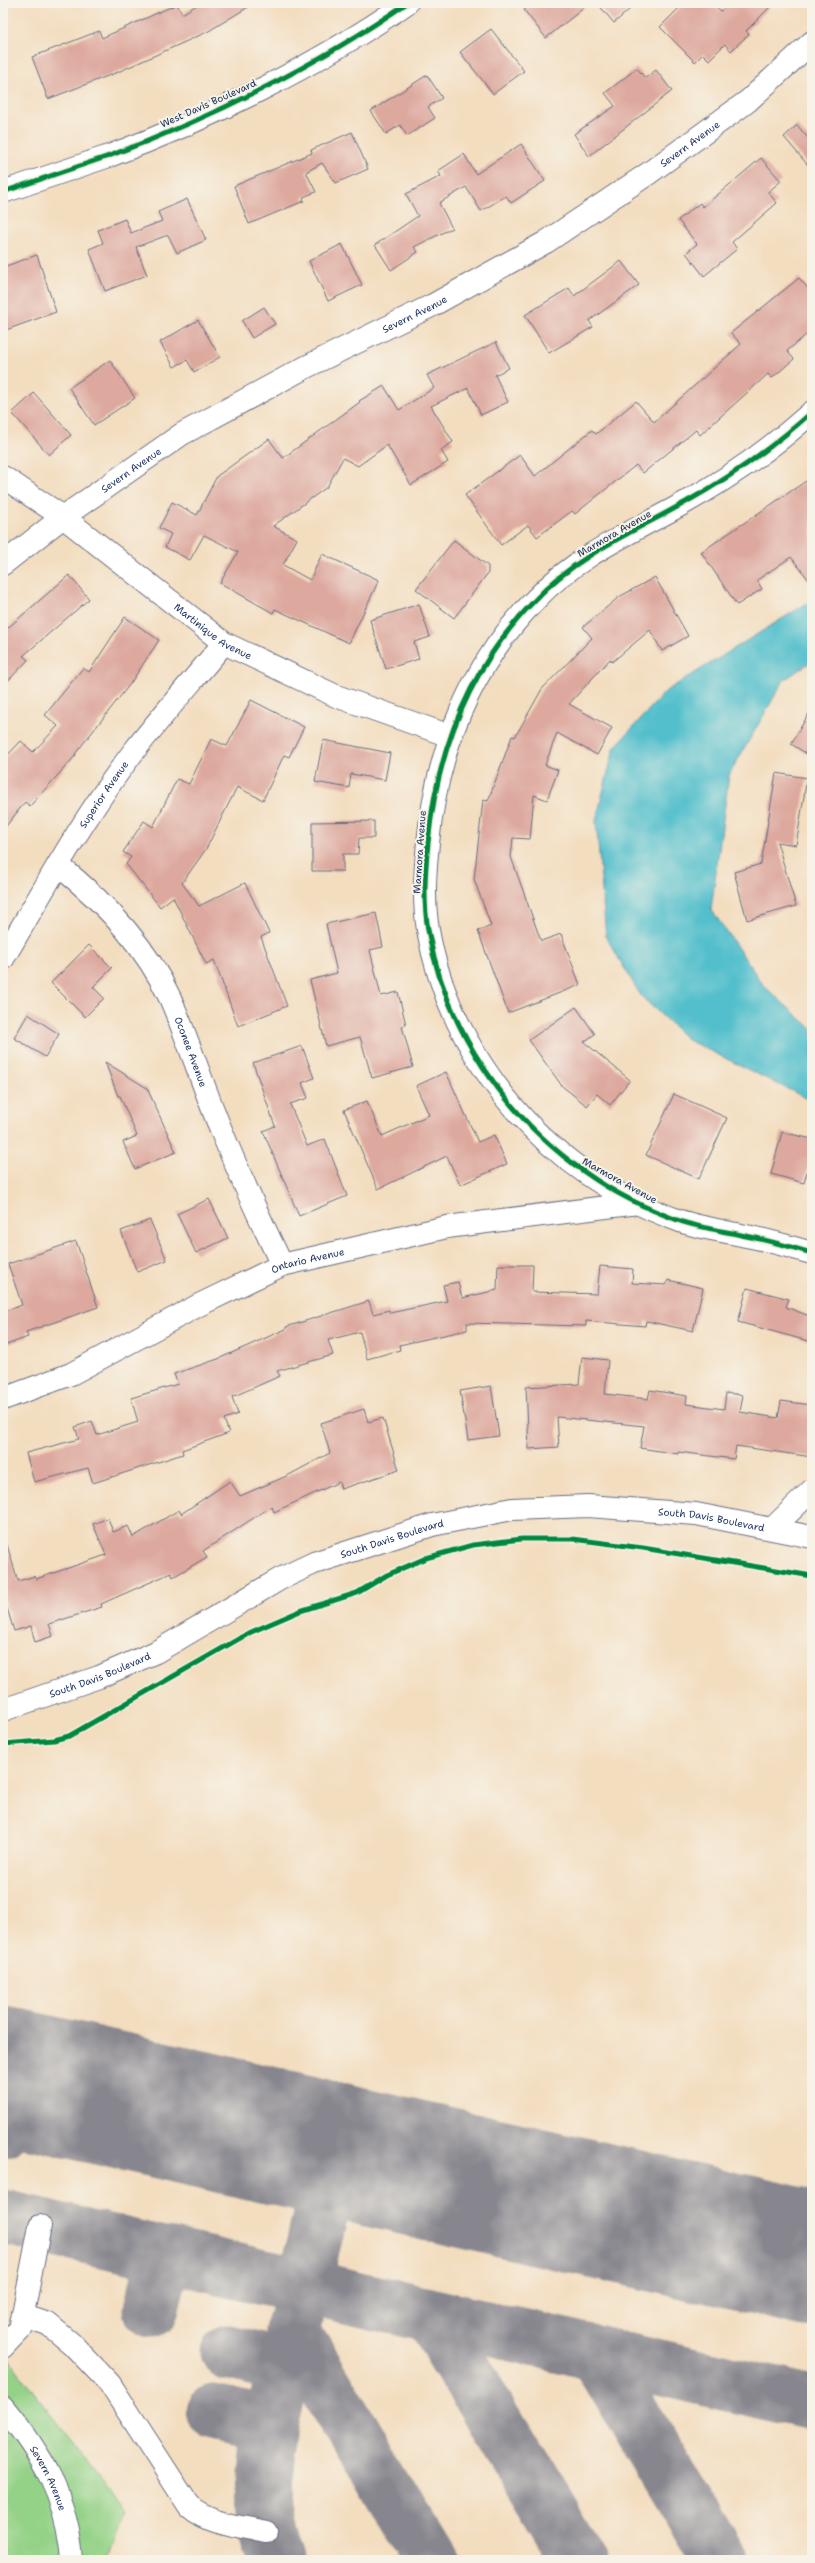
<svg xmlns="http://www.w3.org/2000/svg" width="815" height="2563" font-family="'Shantell Sans',sans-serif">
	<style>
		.green { fill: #94d288; stroke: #588073 }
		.water { fill: #52bfcc; stroke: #367795 }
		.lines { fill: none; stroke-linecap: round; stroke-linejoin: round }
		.taxiway { stroke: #87868e; stroke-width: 55 }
		.runway { stroke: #87868e; stroke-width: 136 }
		.building { fill: #dda89e }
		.minor-casing { stroke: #676c80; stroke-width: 24 }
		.minor { stroke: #fff; stroke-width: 22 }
		.cycleway-casing { stroke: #f7f3e8; stroke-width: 8 }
		.cycleway { stroke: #00873e; stroke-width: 5 }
		.labels { text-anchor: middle; stroke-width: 4; stroke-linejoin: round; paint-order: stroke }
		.street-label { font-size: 10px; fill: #1b2f5e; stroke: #f7f3e8 }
	</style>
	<rect width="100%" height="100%" fill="#f7f3e8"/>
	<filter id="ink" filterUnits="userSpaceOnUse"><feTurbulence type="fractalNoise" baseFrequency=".025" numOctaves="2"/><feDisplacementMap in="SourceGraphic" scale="8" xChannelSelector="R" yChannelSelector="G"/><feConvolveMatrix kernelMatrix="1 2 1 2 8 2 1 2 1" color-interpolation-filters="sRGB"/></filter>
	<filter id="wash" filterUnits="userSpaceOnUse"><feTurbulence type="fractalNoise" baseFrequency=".012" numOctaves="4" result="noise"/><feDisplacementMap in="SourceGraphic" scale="16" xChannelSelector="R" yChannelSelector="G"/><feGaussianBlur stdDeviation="0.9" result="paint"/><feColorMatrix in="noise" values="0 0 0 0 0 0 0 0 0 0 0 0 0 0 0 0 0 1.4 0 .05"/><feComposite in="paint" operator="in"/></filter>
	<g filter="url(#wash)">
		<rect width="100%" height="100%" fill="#f3ddbf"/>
		<path class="green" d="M3,2352L124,2508L108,2560H3Z"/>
		<path class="water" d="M812,600V661L784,680L729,775L711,909L764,986L812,1029V1101L688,1040L641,996L606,937L596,820L614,748L666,691Z"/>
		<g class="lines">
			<g class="taxiway">
				<path d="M3,2130C17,2094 43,2092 76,2091"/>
				<path d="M246,2130C257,2136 269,2139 280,2145C308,2159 321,2186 320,2216C332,2188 355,2169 387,2168C399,2168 410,2170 421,2169"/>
				<path d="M3,2217L812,2403"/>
				<path d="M151,2310L165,2254"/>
				<path d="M426,2314L435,2322L579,2560"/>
				<path d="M292,2330L431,2560"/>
				<path d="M228,2352L284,2366"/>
				<path d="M590,2352L601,2362L720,2560"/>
				<path d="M214,2411L271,2424"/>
				<path d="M276,2560C261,2524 260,2489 265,2451L320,2216"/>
			</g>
			<path class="runway" d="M3,2074L812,2259"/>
		</g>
		<g id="blocks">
			<g class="building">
				<path d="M200,3H255L207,32L118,72L48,99L32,57L99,31L102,38L177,4L182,14Z"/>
				<path d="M533,3H590L546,38L524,10Z"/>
				<path d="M597,3H637L614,23Z"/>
				<path d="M684,3H712L721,11L729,3H774L746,31L749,34L731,51L725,44L709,60L703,54L695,62L660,27Z"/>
				<path d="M491,29L524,71L493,94L460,52Z"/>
				<path d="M637,68L645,78L656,70L672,91L589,156L574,134L615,106L605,93Z"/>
				<path d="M427,75L442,98L428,107L435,118L407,136L400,125L386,134L371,111Z"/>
				<path d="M797,125L812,143V170L784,137Z"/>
				<path d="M352,132L368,169L336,183L322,163L306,172L316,192L303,197L304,201L249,224L234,186L312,153L311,150Z"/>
				<path d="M521,144L545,181L511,203L506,196L481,211L466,187L439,203L452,228L414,247L418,252L391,270L375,245L418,216L406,194L441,176L438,171L464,154L476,174Z"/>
				<path d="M761,158L781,181L768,192L777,203L732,242L737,249L704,276L686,253L697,244L678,220L700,203L703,207Z"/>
				<path d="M187,199L206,240L177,253L168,235L136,247L147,275L105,291L89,249L103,243L98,230L125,219L131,233L162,221L158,212Z"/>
				<path d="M342,244L362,285L328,301L309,261Z"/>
				<path d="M37,255L56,312L3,331V267Z"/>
				<path d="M621,261L639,285L589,321L593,327L549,353L525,315L569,288L574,296Z"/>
				<path d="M799,278L812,293V330L787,351L794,359L772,378L768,374L700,435L696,430L643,473L636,465L575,514L572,511L537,537L528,525L501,545L465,495L520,455L535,476L592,430L596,434L636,401L654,422L741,344L731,333Z"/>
				<path d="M264,307L275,324L252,338L242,321Z"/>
				<path d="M198,320L220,357L194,372L187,360L174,367L160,342Z"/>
				<path d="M496,342L509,368L495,375L508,402L481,415L468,388L431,406L453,442L441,450L448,462L411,485L387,445L358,466L343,458L327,487L273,526L297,539L283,565L310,580L322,554L379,580L349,643L275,609L273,613L220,583L238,552L204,535L190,560L165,547L171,534L159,528L172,502L197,515L217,476L269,439L283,458L360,402L359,401L384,386L399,410L434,388L427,375Z"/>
				<path d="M110,360L135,398L94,425L69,388Z"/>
				<path d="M34,393L71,435L49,455L12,413Z"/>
				<path d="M812,477V584L791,557L757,580L762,589L737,605L701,552Z"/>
				<path d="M454,540L488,566V573L454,618L416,589Z"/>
				<path d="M69,575L89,599L23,656L28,660L3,686V632Z"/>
				<path d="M655,577L688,636L662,651L650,630L612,662L610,659L569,704L612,728L597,755L557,733L545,765L558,770L547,800L534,795L530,839L513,838L511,857L541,941L561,934L580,985L508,1013L478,931L491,926L474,879L483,800L488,801L512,736L515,737L542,689L592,638L583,627L619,597Z"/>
				<path d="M419,604L430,637L414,642L419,659L386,669L370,620Z"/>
				<path d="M125,617L159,640L130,684L75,754L76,755L30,806L25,802L3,830V760L21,741L33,752L58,726L45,715L83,668L89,672Z"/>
				<path d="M251,700L304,727L289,757L284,755L263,800L237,787L206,849L182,883L199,906L245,883L269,933L261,937L287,1006L238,1026L214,960L206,964L173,897L160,907L126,864L131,857L123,852L144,821L153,827L177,779L189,784L211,739L227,746Z"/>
				<path d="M812,708V757L791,744Z"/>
				<path d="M323,740L390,753L385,780L351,774L349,788L315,782Z"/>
				<path d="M776,773L807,778L796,845L777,842L796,906L747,920L734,872L761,864Z"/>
				<path d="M374,821V838H359L358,854H343V871H312V822Z"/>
				<path d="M376,913L383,947L370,950L381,996L398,992L406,1025L402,1026L413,1067L372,1078L360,1037L326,1046L310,980L337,973L326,924Z"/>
				<path d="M89,945L112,968L93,987L104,998L85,1017L51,983Z"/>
				<path d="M576,1007L595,1034L584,1042L630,1080L610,1105L597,1094L587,1106L562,1086L529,1040Z"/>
				<path d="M28,1014L59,1034L45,1057L14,1038Z"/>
				<path d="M302,1046L314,1078L302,1083L308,1098L290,1104L307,1146L325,1139L347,1196L299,1216L263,1131L275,1126L253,1063Z"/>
				<path d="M105,1062L147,1088L176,1152L135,1169L123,1142L137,1136L120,1096H118Z"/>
				<path d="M446,1072L478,1142L494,1135L507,1164L460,1185L447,1156L378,1189L344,1110L367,1101L382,1136L429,1115L416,1086Z"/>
				<path d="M674,1094L727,1118L699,1179L646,1155Z"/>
				<path d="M782,1132L812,1139V1153L804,1183L771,1174Z"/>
				<path d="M209,1199L228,1238L196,1253L177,1214Z"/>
				<path d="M150,1220L167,1260L137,1272L121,1231Z"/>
				<path d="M76,1241L98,1307L26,1332L28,1337L3,1346V1312L22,1305L8,1264Z"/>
				<path d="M498,1265H533L532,1292L597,1294L600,1266L633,1269L632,1283L666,1285L668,1280L703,1288L693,1331L646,1321L645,1326L586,1321V1326L467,1323V1330L399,1345L400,1350L367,1359L360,1332L328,1340L333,1355L277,1371L280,1376L232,1397L238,1414L224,1419L229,1433L182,1450L183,1454L93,1483L88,1468L34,1482L26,1453L79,1439L75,1427L92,1421L97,1435L138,1422L131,1398L178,1384L174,1374L218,1359L286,1329V1327L369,1301L373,1314L389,1310L390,1313L447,1301L443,1285L458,1282L462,1298L497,1290Z"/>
				<path d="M747,1288L789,1299L786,1307L812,1317V1342L738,1322Z"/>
				<path d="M582,1357L608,1360L605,1394L648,1399L650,1390L687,1396L686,1404L724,1409L726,1393L743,1395L740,1412L778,1418L781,1401L812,1405V1457L736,1446L734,1459L678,1452V1454L640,1448L644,1426L557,1417L559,1447L529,1449L526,1387L579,1384Z"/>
				<path d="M491,1386L499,1436L468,1440L460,1391Z"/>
				<path d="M364,1409L368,1422L383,1418L399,1470L341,1489L339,1482L274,1512L272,1506L203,1551L207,1557L173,1577L171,1573L101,1604L102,1607L49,1624L53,1636L35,1642L31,1626L14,1631L3,1595V1546L7,1545L18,1581L35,1576L36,1579L106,1555L93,1524L108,1518L113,1532L128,1526L133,1537L179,1510L181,1514L230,1481L240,1496L289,1475L330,1453L321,1423Z"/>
			</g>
		</g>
	</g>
	<g filter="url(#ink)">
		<use href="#blocks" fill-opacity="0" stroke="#676c80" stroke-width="1"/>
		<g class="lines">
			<g class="minor-casing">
				<g id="minor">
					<path d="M3,192C38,180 74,168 109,156C211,118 318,65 407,3"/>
					<path d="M812,412C774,446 731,477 686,502C635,531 577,555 536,599C470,666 437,751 428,843C425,873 423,900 428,930C445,1027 505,1117 586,1173C614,1193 647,1209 680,1221C701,1228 724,1231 746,1236C768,1240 790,1247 812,1253"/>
					<path id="s1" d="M3,477L63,517L224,643L336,696L450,736"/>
					<path id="s2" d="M3,564L63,517L182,434L306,367L433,305L546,242L649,173L748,101L812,42"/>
					<path id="s3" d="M58,865C102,900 146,946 170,998C188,1039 202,1083 219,1125C238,1172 260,1219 282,1265"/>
					<path id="s4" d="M3,959C44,889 84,816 134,751C163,714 194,679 224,643"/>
					<path id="s5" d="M3,1399L71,1374L199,1305L282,1265L447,1227L638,1203"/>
					<path d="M773,1528L812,1490"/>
					<path id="s6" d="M3,1710L99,1677L156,1652L280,1579L314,1563L432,1525L512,1509L588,1506L696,1514L812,1537"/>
					<path d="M24,2316L48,2324L72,2344L110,2384L189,2506C209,2524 241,2526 266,2532"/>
					<path d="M3,2347L20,2329L40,2226"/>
					<path id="s7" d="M3,2407C42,2454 68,2498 72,2560"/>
				</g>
			</g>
			<use href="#minor" class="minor"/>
			<g class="cycleway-casing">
				<g id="cycleway">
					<path d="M3,192C38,180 74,168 109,156C211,118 318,65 407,3"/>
					<path d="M812,412C774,446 731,477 686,502C635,531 577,555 536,599C470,666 437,751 428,843C425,873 423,900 428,930C445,1027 505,1117 586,1173C614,1193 647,1209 680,1221C701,1228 724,1231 746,1236C768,1240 790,1247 812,1253"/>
					<path d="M3,1744L54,1740L69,1736L249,1633L300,1611L357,1593L387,1575L426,1558L473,1545L522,1539H573L643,1548L812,1576"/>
				</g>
			</g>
			<use href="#cycleway" class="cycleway"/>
		</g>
	</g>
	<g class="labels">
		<g class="street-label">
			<text transform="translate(208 103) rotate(-24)" y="4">West Davis Boulevard</text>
			<text dy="4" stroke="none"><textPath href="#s2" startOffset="807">Severn Avenue</textPath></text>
			<text dy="4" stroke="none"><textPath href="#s2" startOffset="483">Severn Avenue</textPath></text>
			<text dy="4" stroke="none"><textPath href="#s2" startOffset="159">Severn Avenue</textPath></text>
			<text transform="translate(614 533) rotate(-30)" y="4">Marmora Avenue</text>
			<text dy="4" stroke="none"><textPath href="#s1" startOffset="261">Martinique Avenue</textPath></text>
			<text dy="4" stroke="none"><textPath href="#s4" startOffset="193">Superior Avenue</textPath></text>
			<text transform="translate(419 852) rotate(-86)" y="4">Marmora Avenue</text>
			<text dy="4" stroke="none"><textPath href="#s3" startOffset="233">Oconee Avenue</textPath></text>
			<text transform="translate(620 1180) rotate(29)" y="4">Marmora Avenue</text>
			<text dy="4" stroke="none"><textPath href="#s5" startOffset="336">Ontario Avenue</textPath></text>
			<text dy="4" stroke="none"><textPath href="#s6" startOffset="751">South Davis Boulevard</textPath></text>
			<text dy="4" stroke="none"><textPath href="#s6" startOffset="427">South Davis Boulevard</textPath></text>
			<text dy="4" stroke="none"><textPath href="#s6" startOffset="103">South Davis Boulevard</textPath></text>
			<text dy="4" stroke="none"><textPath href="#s7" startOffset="85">Severn Avenue</textPath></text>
		</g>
	</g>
	<rect width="815" height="2563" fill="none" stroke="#f7f3e8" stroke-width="16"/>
</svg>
